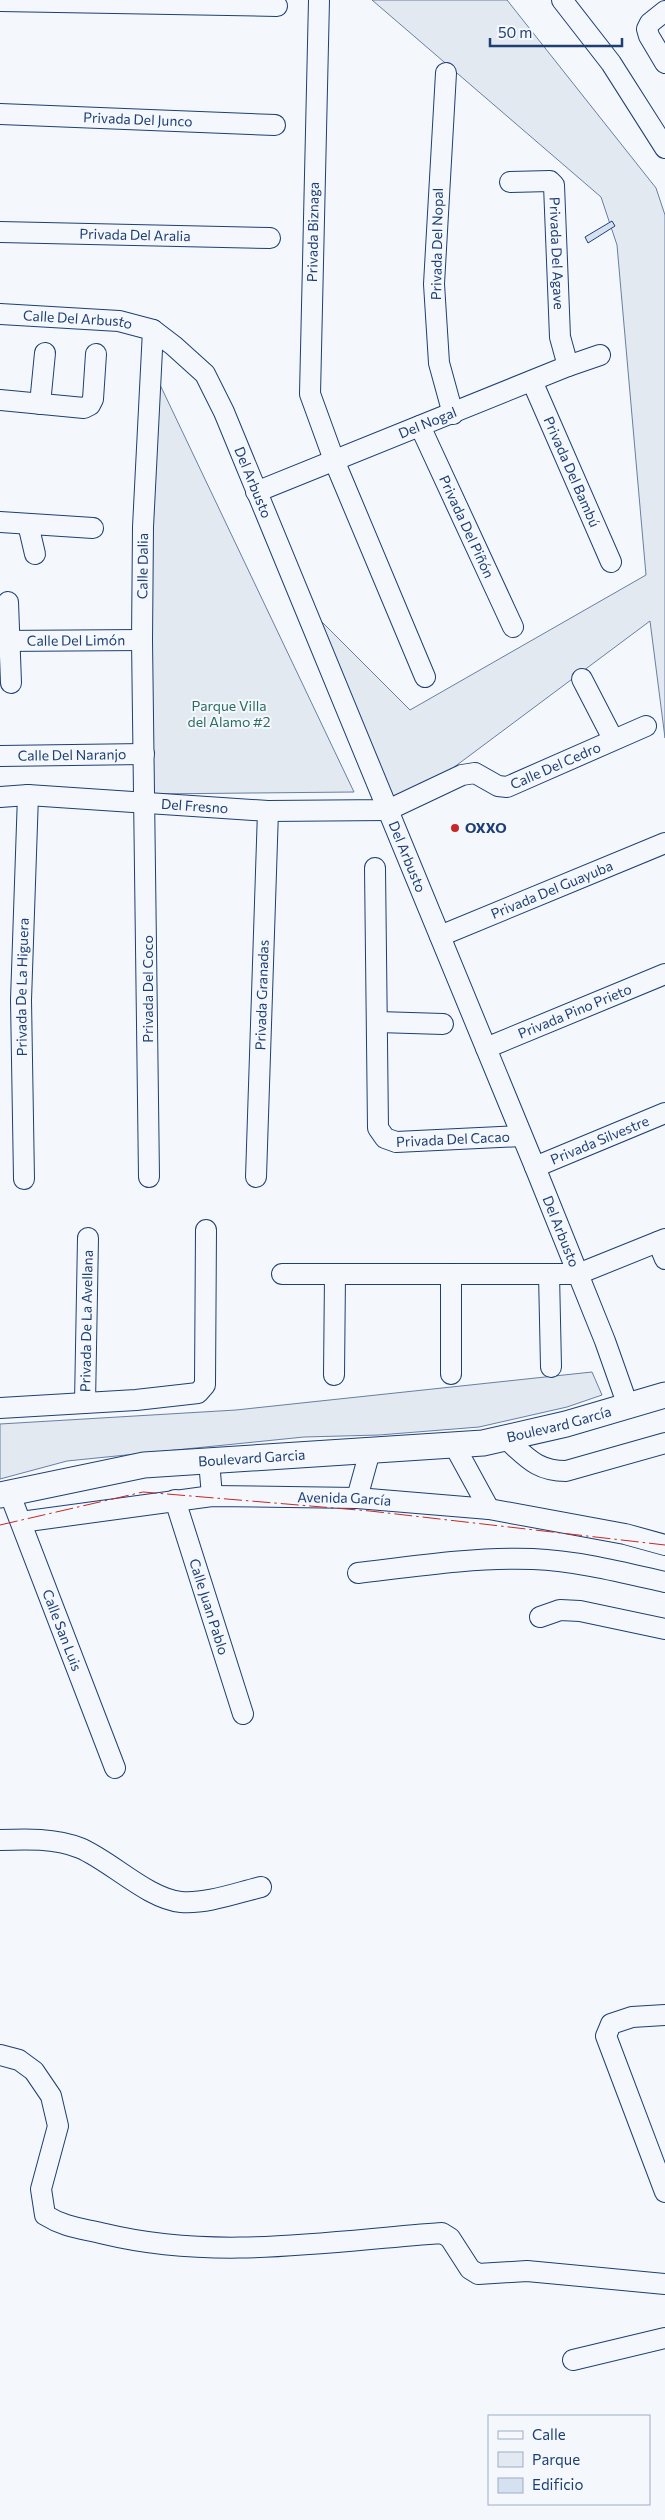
<svg xmlns="http://www.w3.org/2000/svg" width="665" height="2520" font-family="Commissioner,sans-serif">
	<style>
		.green { fill: #e3e9f0; stroke: #687fa3 }
		.building { fill: #d5e0f0; stroke: #1d3f73 }
		.lines { fill: none; stroke-linecap: round; stroke-linejoin: round }
		.minor-casing { stroke: #1d3f73; stroke-width: 22 }
		.major-casing { stroke: #1d3f73; stroke-width: 27 }
		.minor { stroke: #f4f7fb; stroke-width: 20 }
		.major { stroke: #f4f7fb; stroke-width: 25 }
		.power { stroke: #c62828; stroke-width: 1; stroke-dasharray: 18 4 2.5 4; stroke-linecap: butt }
		.poi-dot { fill: #c62828; stroke: #f4f7fb; stroke-width: 2 }
		.labels { text-anchor: middle; stroke-width: 4; stroke-linejoin: round; paint-order: stroke }
		.street-label { font-size: 14px; fill: #1d3f73; stroke: #f4f7fb }
		.park-label { font-size: 14px; fill: #2c6c60; stroke: #f4f7fb }
		.poi-label { font-size: 14px; font-weight: bold; fill: #1d3f73; stroke: #f4f7fb; text-anchor: start }
	</style>
	<rect width="100%" height="100%" fill="#f4f7fb"/>
	<g class="green">
		<path d="M372,0H507L656,188L665,215V738L650,621L410,800L388,810L301,601L410,710L646,575L617,245L601,197Z"/>
		<path d="M153,370L354,792L149,794Z"/>
		<path d="M592,1372L602,1395L567,1407L479,1427L379,1435L304,1437L67,1461L0,1479V1424L236,1410Z"/>
	</g>
	<path class="building" d="M612,221L615,226L588,243L585,237Z"/>
	<g class="lines">
		<g class="minor-casing">
			<g id="minor">
				<path d="M319,0L310,394L334,460L425,677"/>
				<path d="M562,0L611,63L665,148"/>
				<path d="M0,1L277,6"/>
				<path d="M665,11L650,23L647,29L649,36L665,63"/>
				<path d="M446,73L434,284L439,363L453,414"/>
				<path id="s1" d="M0,114L275,125"/>
				<path id="s2" d="M510,182L550,181L554,185L560,337L568,366"/>
				<path id="s3" d="M0,232L270,238"/>
				<path id="s4" d="M0,314L119,321L153,330L174,346L205,374L224,412L535,1167L605,1341L628,1406"/>
				<path id="s5" d="M532,381L611,562"/>
				<path d="M0,400L84,408L90,405L93,399L96,354"/>
				<path d="M40,404L45,353"/>
				<path id="s6" d="M420,426L513,627"/>
				<path id="s7" d="M256,492L568,366L600,355"/>
				<path d="M0,522L93,528"/>
				<path d="M28,524L35,554"/>
				<path d="M8,602L11,683"/>
				<path id="s8" d="M0,641L142,640"/>
				<path d="M582,679L613,739"/>
				<path id="s9" d="M0,756L144,754"/>
				<path id="s10" d="M0,797L28,795L268,811L388,810L462,775L475,773L498,786L507,787L646,726"/>
				<path id="s11" d="M375,868L378,1128L385,1138L396,1142L521,1136"/>
				<path id="s12" d="M440,936L665,843"/>
				<path d="M378,1022L443,1024"/>
				<path id="s13" d="M486,1048L665,974"/>
				<path id="s14" d="M535,1167L665,1113"/>
				<path id="s15" d="M149,1177L142,640L143,527L153,330"/>
				<path id="s16" d="M256,1177L268,811"/>
				<path id="s17" d="M24,1179L21,1000L28,795"/>
				<path d="M658,1242L665,1259"/>
				<path d="M282,1274H578L665,1239"/>
				<path d="M549,1274L551,1367"/>
				<path d="M451,1374V1274"/>
				<path d="M334,1375L335,1275"/>
				<path id="s18" d="M85,1403L88,1238"/>
				<path d="M0,1408L136,1400L198,1393L205,1385L206,1230"/>
				<path d="M505,1438C527,1457 536,1471 566,1471L665,1443"/>
				<path d="M454,1445L489,1509"/>
				<path d="M209,1461L212,1496"/>
				<path id="s19" d="M9,1492L115,1768"/>
				<path d="M357,1498L370,1451"/>
				<path id="s20" d="M175,1500L243,1714"/>
				<path id="s21" d="M21,1522L212,1496L357,1498L489,1509L625,1534L665,1545"/>
				<path d="M358,1573C416,1566 475,1557 533,1559C578,1561 621,1572 665,1582"/>
				<path d="M540,1617L560,1610L580,1611L665,1629"/>
				<path d="M0,1840C26,1839 55,1838 80,1848C111,1861 148,1899 181,1902C207,1904 236,1893 261,1887"/>
				<path d="M665,2015L632,2017L611,2024L606,2036L665,2192"/>
				<path d="M0,2055L19,2060L34,2071L51,2096L58,2126L41,2189L45,2215C66,2228 81,2228 105,2234C217,2261 329,2241 442,2233L450,2238L470,2269L478,2274L527,2271L665,2284"/>
				<path d="M573,2360L665,2338"/>
			</g>
		</g>
		<g class="major-casing">
			<g id="major">
				<path id="s22" d="M0,1495L144,1465L483,1443L566,1424L665,1395"/>
			</g>
		</g>
		<use href="#minor" class="minor"/>
		<use href="#major" class="major"/>
		<path class="power" d="M0,1525L143,1492L370,1511L665,1545"/>
	</g>
	<circle class="poi-dot" cx="455" cy="828" r="5"/>
	<g class="labels">
		<g class="street-label">
			<text dy="5" stroke="none"><textPath href="#s1" startOffset="138">Privada Del Junco</textPath></text>
			<text transform="translate(313 232) rotate(-89)" y="5">Privada Biznaga</text>
			<text dy="5" stroke="none"><textPath href="#s3" startOffset="135">Privada Del Aralia</textPath></text>
			<text transform="translate(437 244) rotate(-89)" y="5">Privada Del Nopal</text>
			<text dy="5" stroke="none"><textPath href="#s2" startOffset="114">Privada Del Agave</textPath></text>
			<text dy="5" stroke="none"><textPath href="#s4" startOffset="78">Calle Del Arbusto</textPath></text>
			<text dy="5" stroke="none"><textPath href="#s7" startOffset="185">Del Nogal</textPath></text>
			<text dy="5" stroke="none"><textPath href="#s5" startOffset="99">Privada Del Bambú</textPath></text>
			<text dy="5" stroke="none"><textPath href="#s4" startOffset="341">Del Arbusto</textPath></text>
			<text dy="5" stroke="none"><textPath href="#s6" startOffset="111">Privada Del Piñón</textPath></text>
			<text dy="5" stroke="none"><textPath href="#s15" startOffset="611">Calle Dalia</textPath></text>
			<text dy="5" stroke="none"><textPath href="#s8" startOffset="76">Calle Del Limón</textPath></text>
			<text dy="5" stroke="none"><textPath href="#s9" startOffset="72">Calle Del Naranjo</textPath></text>
			<text dy="5" stroke="none"><textPath href="#s10" startOffset="572">Calle Del Cedro</textPath></text>
			<text dy="5" stroke="none"><textPath href="#s10" startOffset="195">Del Fresno</textPath></text>
			<text dy="5" stroke="none"><textPath href="#s4" startOffset="746">Del Arbusto</textPath></text>
			<text dy="5" stroke="none"><textPath href="#s12" startOffset="121">Privada Del Guayuba</textPath></text>
			<text dy="5" stroke="none"><textPath href="#s17" startOffset="192">Privada De La Higuera</textPath></text>
			<text transform="translate(148 989) rotate(-90)" y="5">Privada Del Coco</text>
			<text dy="5" stroke="none"><textPath href="#s16" startOffset="182">Privada Granadas</textPath></text>
			<text dy="5" stroke="none"><textPath href="#s13" startOffset="96">Privada Pino Prieto</textPath></text>
			<text dy="5" stroke="none"><textPath href="#s11" startOffset="341">Privada Del Cacao</textPath></text>
			<text dy="5" stroke="none"><textPath href="#s14" startOffset="70">Privada Silvestre</textPath></text>
			<text dy="5" stroke="none"><textPath href="#s4" startOffset="1151">Del Arbusto</textPath></text>
			<text dy="5" stroke="none"><textPath href="#s18" startOffset="82">Privada De La Avellana</textPath></text>
			<text dy="5" stroke="none"><textPath href="#s22" startOffset="565">Boulevard García</textPath></text>
			<text dy="5" stroke="none"><textPath href="#s22" startOffset="255">Boulevard Garcia</textPath></text>
			<text dy="5" stroke="none"><textPath href="#s21" startOffset="325">Avenida García</textPath></text>
			<text dy="5" stroke="none"><textPath href="#s20" startOffset="112">Calle Juan Pablo</textPath></text>
			<text dy="5" stroke="none"><textPath href="#s19" startOffset="148">Calle San Luis</textPath></text>
		</g>
		<g class="park-label">
			<text x="229" y="711">Parque Villa<tspan x="229" dy="16">del Alamo #2</tspan></text>
		</g>
		<g class="poi-label">
			<text x="465" y="833">OXXO</text>
		</g>
	</g>
	<rect x="488" y="2415" width="162" height="90" fill="#f4f7fb" stroke="#9eadc5"/>
	<rect x="498" y="2431" width="25" height="8" fill="#f4f7fb" stroke="#9eadc5"/>
	<text x="532" y="2440" font-size="15" fill="#1d3f73">Calle</text>
	<rect x="498" y="2452" width="25" height="15" fill="#e3e9f0" stroke="#9eadc5"/>
	<text x="532" y="2465" font-size="15" fill="#1d3f73">Parque</text>
	<rect x="498" y="2478" width="25" height="15" fill="#d5e0f0" stroke="#9eadc5"/>
	<text x="532" y="2490" font-size="15" fill="#1d3f73">Edificio</text>
	<path d="M490 38v8h132v-8" fill="none" stroke="#1d3f73" stroke-width="2.5"/>
	<text x="498" y="38" font-size="15" fill="#1d3f73" stroke="#f4f7fb" stroke-width="4" paint-order="stroke">50 m</text>
</svg>
